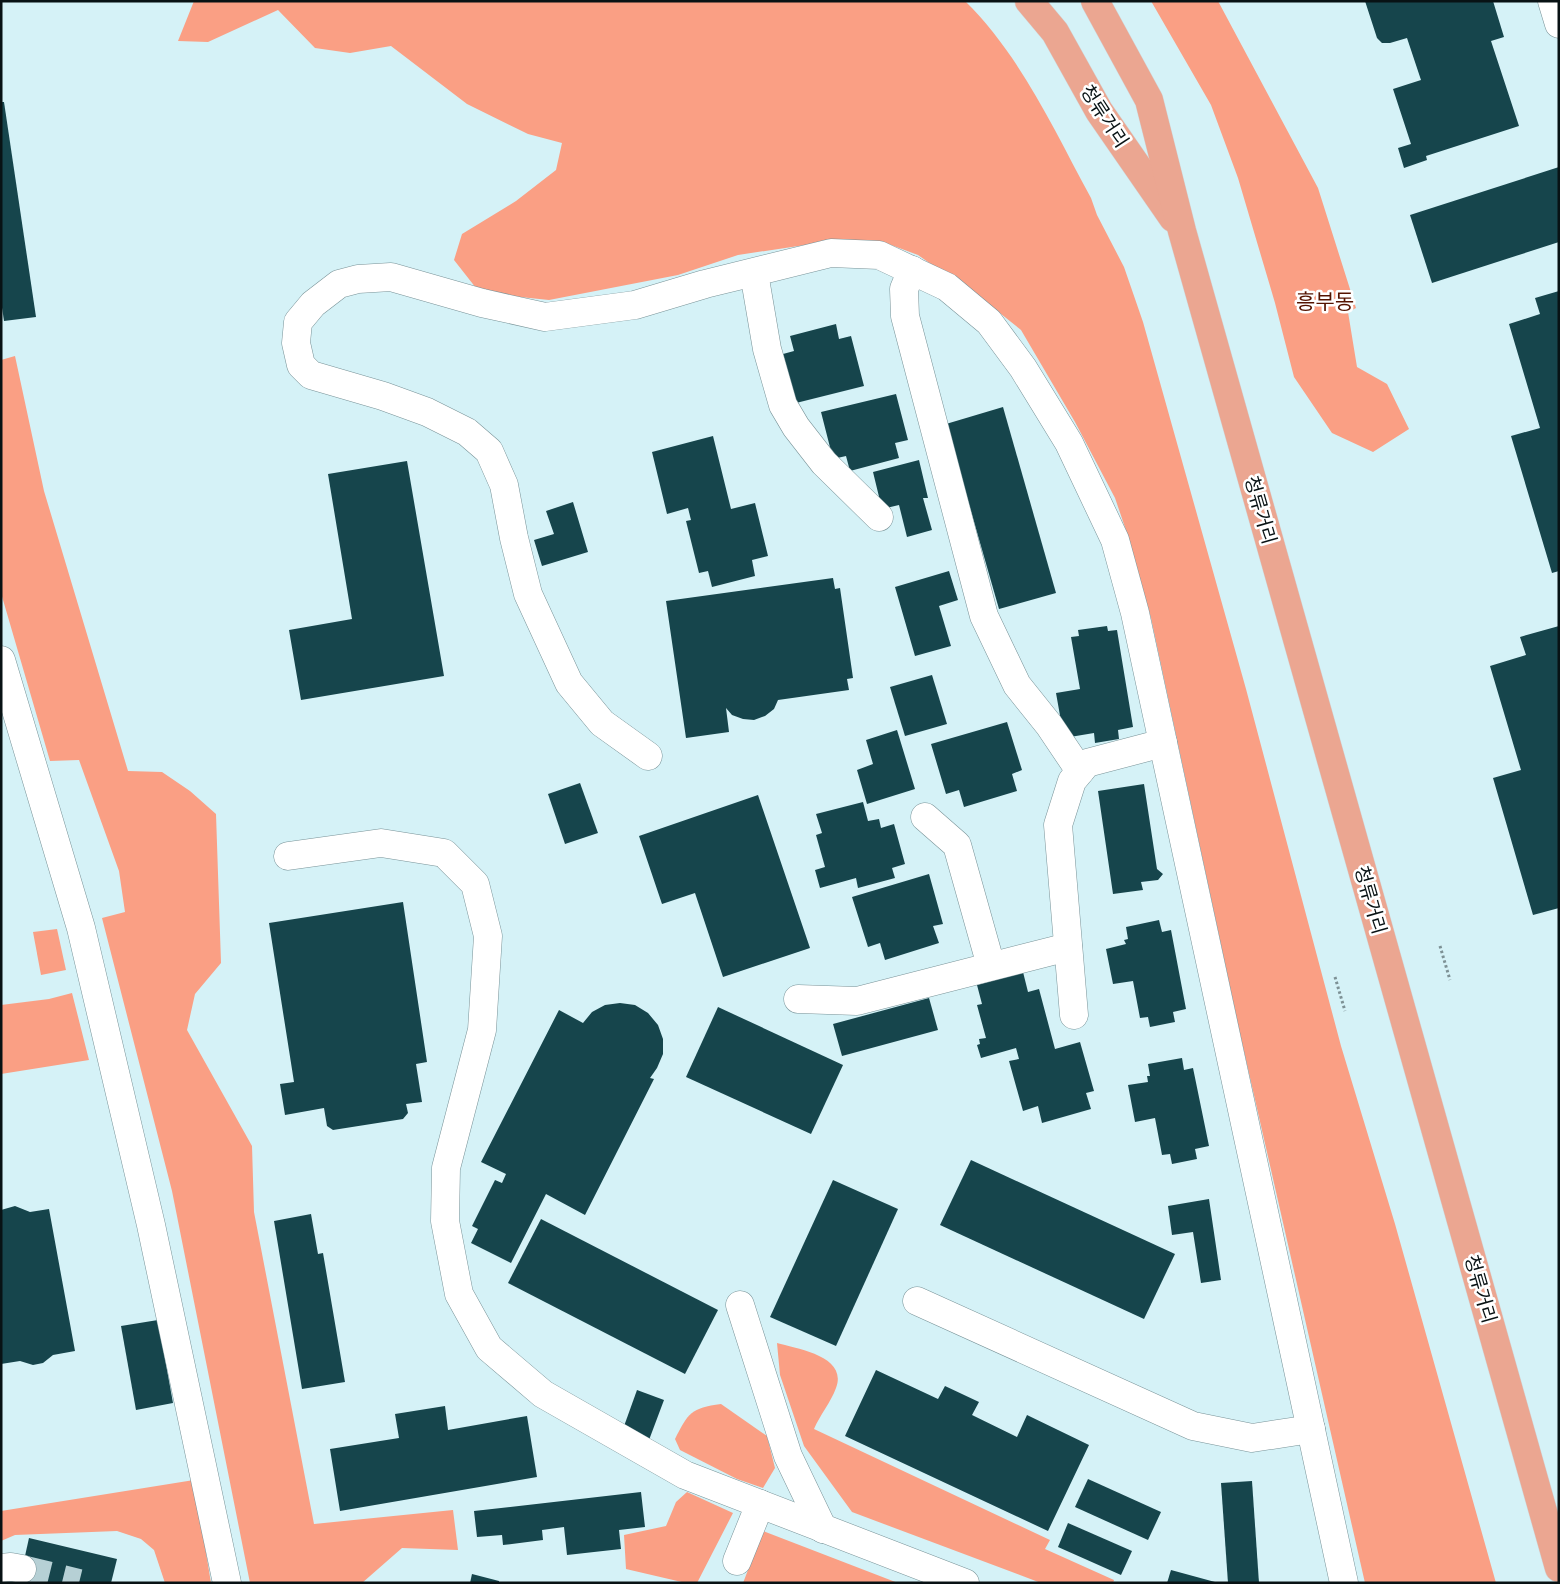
<svg xmlns="http://www.w3.org/2000/svg" width="1560" height="1584" font-family="'PT Sans Narrow','Noto Sans KR',sans-serif">
	<style>
		.green { fill: #fa9f84 }
		.building { fill: #16454c }
		.lines { fill: none; stroke-linecap: round; stroke-linejoin: round }
		.minor-tunnel { stroke: #b6d0d5; stroke-width: 28; stroke-dasharray: 28 14; stroke-linecap: butt }
		.minor-casing { stroke: #799398; stroke-width: 29 }
		.major-casing { stroke: #d3d4d5; stroke-width: 29 }
		.path { stroke: #7d9195; stroke-width: 3; stroke-dasharray: 2.5 2.5; stroke-linecap: butt }
		.minor { stroke: #fff; stroke-width: 28 }
		.major { stroke: #eba691; stroke-width: 28 }
		.labels { text-anchor: middle; stroke-width: 5; stroke-linejoin: round; paint-order: stroke }
		.street-label { font-size: 19px; fill: #081214; stroke: #fff }
		.quarter-label { font-size: 21px; fill: #541300; stroke: #fff }
	</style>
	<rect width="100%" height="100%" fill="#d5f2f7"/>
	<g class="green">
		<path d="M194,1H965C1021,56 1054,130 1091,198L1097,215L1124,267L1143,322L1246,689L1341,1046L1395,1224L1496,1583H1365L1241,1038L1151,618L1130,542L1115,498L1075,422L1021,330L991,306L918,255L883,242H825L738,255L678,275L549,300L502,295L476,288L454,260L462,234L516,201L556,170L562,143L528,134L467,104L391,46L350,53L315,48L278,10L208,42L178,41Z"/>
		<path d="M1151,1H1218L1318,188L1356,308L1348,312L1357,367L1387,384L1409,429L1373,452L1332,433L1294,377L1275,303L1238,178L1211,105Z"/>
		<path d="M15,356L44,491L128,771L162,772L190,791L216,814L221,963L195,994L187,1030L252,1146L254,1212L314,1524L453,1510L458,1550L402,1548L362,1583H250L172,1191L102,918L125,912L119,871L79,760L50,761L1,593V360Z"/>
		<path d="M57,929L66,970L41,975L33,932Z"/>
		<path d="M72,993L89,1060L1,1074V1005L49,999Z"/>
		<path d="M777,1343C798,1349 848,1356 836,1388C831,1402 820,1415 814,1429L1050,1540L1045,1549L1114,1580L1113,1583H1041L852,1512L804,1446L780,1375Z"/>
		<path d="M721,1404L767,1436L775,1468L763,1488L737,1479L680,1450L675,1439C688,1413 691,1408 721,1404Z"/>
		<path d="M194,1480L211,1583H165L154,1550L141,1539L117,1531L15,1535L1,1541V1511Z"/>
		<path d="M687,1492L733,1513L697,1583H686L626,1569L624,1535L666,1526L676,1502Z"/>
		<path d="M763,1531L898,1583H743Z"/>
	</g>
	<g class="building">
		<path d="M1365,1H1493L1504,37L1491,41L1519,126L1426,156L1427,160L1404,168L1398,148L1411,144L1393,89L1421,80L1407,38L1390,43H1382L1377,38Z"/>
		<path d="M1,102H4L36,317L4,321L1,301Z"/>
		<path d="M1559,167V242L1432,283L1410,215Z"/>
		<path d="M1559,291V571L1552,573L1511,436L1540,428L1509,324L1540,314L1535,298Z"/>
		<path d="M836,324L839,339L851,336L864,386L796,403L783,354L794,351L790,336Z"/>
		<path d="M896,394L908,440L895,443L899,458L850,471L846,456L833,459L821,412Z"/>
		<path d="M1003,407L1056,593L999,609L946,424Z"/>
		<path d="M713,436L731,509L755,503L768,556L752,560L755,576L712,587L708,571L699,573L686,521L691,520L688,508L667,514L652,452Z"/>
		<path d="M919,460L928,498H923L932,530L907,537L899,505L882,509L873,472Z"/>
		<path d="M407,461L444,676L301,700L289,630L352,619L328,474Z"/>
		<path d="M573,502L588,552L542,566L534,540L554,534L546,511Z"/>
		<path d="M949,571L958,600L939,606L951,646L915,656L895,587Z"/>
		<path d="M833,578L835,589L840,588L853,678L847,679L849,690L778,700L774,709L765,716L754,720L743,719L732,715L726,708L729,732L686,738L666,601Z"/>
		<path d="M1107,626L1108,631L1117,630L1133,727L1118,730L1119,739L1095,743L1094,733L1064,738L1056,693L1080,689L1071,637L1079,636L1078,630Z"/>
		<path d="M1559,626V908L1533,915L1493,778L1521,770L1490,666L1526,655L1520,637Z"/>
		<path d="M932,675L947,724L905,736L890,687Z"/>
		<path d="M1007,722L1022,770L1012,774L1017,791L964,807L959,790L946,794L931,744Z"/>
		<path d="M897,730L915,789L867,804L857,770L873,764L866,740Z"/>
		<path d="M580,783L598,833L565,844L548,794Z"/>
		<path d="M1144,784L1157,869L1163,874L1158,880L1141,882L1143,890L1113,894L1098,791Z"/>
		<path d="M758,795L810,948L723,977L695,893L662,904L639,836Z"/>
		<path d="M863,802L868,821L879,819L881,828L894,824L905,864L892,868L895,878L858,888L856,878L820,888L815,870L825,867L816,835L822,833L816,814Z"/>
		<path d="M929,874L943,924L933,926L939,943L885,960L880,943L868,947L852,897Z"/>
		<path d="M403,902L427,1062L416,1064L422,1102L406,1104L408,1113L403,1119L333,1130L327,1126L324,1108L285,1115L280,1084L294,1082L269,923Z"/>
		<path d="M1159,920L1162,932L1171,930L1186,1009L1173,1012L1175,1022L1150,1027L1148,1017L1140,1018L1133,981L1113,984L1106,949L1126,944L1124,940L1128,939L1126,927Z"/>
		<path d="M1023,972L1028,992L1039,989L1055,1049L1080,1042L1094,1091L1086,1093L1091,1109L1042,1123L1038,1106L1023,1111L1009,1061L1019,1059L1016,1048L981,1058L977,1045L980,1044L979,1039L986,1038L977,1005L982,1004L977,985Z"/>
		<path d="M929,998L938,1030L842,1056L833,1024Z"/>
		<path d="M620,1003L635,1005L648,1013L658,1025L663,1039V1054L657,1068L650,1078L654,1079L585,1215L546,1194L511,1263L471,1243L478,1229L472,1226L495,1180L502,1183L506,1174L481,1162L559,1010L583,1023L592,1012L605,1005Z"/>
		<path d="M718,1007L843,1065L811,1134L686,1077Z"/>
		<path d="M1182,1058L1184,1070L1193,1068L1209,1146L1195,1149L1197,1159L1172,1164L1170,1154L1162,1155L1155,1118L1135,1122L1128,1085L1148,1082L1147,1076H1150L1148,1064Z"/>
		<path d="M971,1160L1175,1254L1144,1319L940,1225Z"/>
		<path d="M833,1180L898,1209L836,1346L770,1317Z"/>
		<path d="M1209,1199L1221,1280L1201,1283L1193,1232L1172,1235L1168,1206Z"/>
		<path d="M15,1206L30,1212L49,1209L75,1351L53,1355L43,1363L33,1365L20,1361L1,1364V1210Z"/>
		<path d="M311,1214L318,1254L323,1253L345,1382L302,1389L274,1221Z"/>
		<path d="M541,1219L718,1310L685,1374L508,1283Z"/>
		<path d="M158,1320L173,1403L136,1410L121,1326Z"/>
		<path d="M876,1370L938,1399L945,1386L979,1402L972,1415L1017,1437L1027,1415L1089,1445L1048,1531L845,1436Z"/>
		<path d="M637,1390L664,1400L649,1440L623,1429Z"/>
		<path d="M445,1406L448,1430L527,1416L537,1477L340,1511L330,1449L399,1438L395,1414Z"/>
		<path d="M1088,1479L1161,1512L1148,1540L1075,1507Z"/>
		<path d="M1252,1481L1259,1583H1228L1221,1483Z"/>
		<path d="M641,1492L645,1527L619,1530L621,1549L567,1555L564,1527L542,1530L543,1540L503,1545L502,1535L477,1537L474,1511Z"/>
		<path d="M1068,1523L1132,1551L1121,1575L1058,1547Z"/>
		<path d="M29,1538L117,1559L111,1583H19Z"/>
		<path d="M1171,1570L1215,1582V1583H1167Z"/>
		<path d="M472,1574L499,1581V1583H470Z"/>
	</g>
	<g class="lines">
		<path class="minor-tunnel" d="M22,1569L79,1583"/>
		<g class="minor-casing">
			<g id="minor">
				<path d="M1552,1L1559,24"/>
				<path d="M912,270L904,289L905,316L984,616L1017,685L1049,725L1080,771"/>
				<path d="M754,273L767,349L783,405L796,427L824,463L879,517"/>
				<path d="M1,660L81,928L151,1225L227,1583"/>
				<path d="M648,756L602,723L569,683L528,594L514,538L504,485L489,451L467,432L427,412L383,396L311,375L301,365L296,343L298,322L313,304L339,284L358,279L391,277L482,303L545,317L635,305L705,284L831,253L879,255L947,287L989,322L1023,368L1069,443L1115,540L1135,613L1344,1583"/>
				<path d="M925,817L957,845L991,966"/>
				<path d="M288,856L381,843L444,853L475,884L488,936L482,1030L446,1168L445,1221L459,1294L489,1348L543,1394L685,1475L965,1583"/>
				<path d="M798,999L857,1001L1068,947"/>
				<path d="M1074,1015L1058,825L1072,781L1087,763L1163,743"/>
				<path d="M917,1301L1193,1426L1252,1438L1311,1429"/>
				<path d="M740,1305L788,1456L823,1529"/>
				<path d="M737,1561L760,1504"/>
				<path d="M1,1568L11,1567L22,1569"/>
			</g>
		</g>
		<g class="major-casing">
			<g id="major">
				<path d="M1029,1L1055,32L1099,111L1173,218"/>
				<path d="M1095,1L1149,100L1182,231L1559,1568"/>
			</g>
		</g>
		<g class="path">
			<path d="M1440,946L1450,980"/>
			<path d="M1335,977L1345,1011"/>
		</g>
		<use href="#minor" class="minor"/>
		<use href="#major" class="major"/>
	</g>
	<g class="labels">
		<g class="street-label">
			<text transform="translate(1105 116) rotate(57)" y="7">청류거리</text>
			<text transform="translate(1261 510) rotate(74)" y="7">청류거리</text>
			<text transform="translate(1371 900) rotate(74)" y="7">청류거리</text>
			<text transform="translate(1481 1289) rotate(74)" y="7">청류거리</text>
		</g>
		<g class="quarter-label">
			<text x="1325" y="309">흥부동</text>
		</g>
	</g>
	<rect width="1560" height="1584" fill="none" stroke="#081214" stroke-width="5"/>
</svg>
